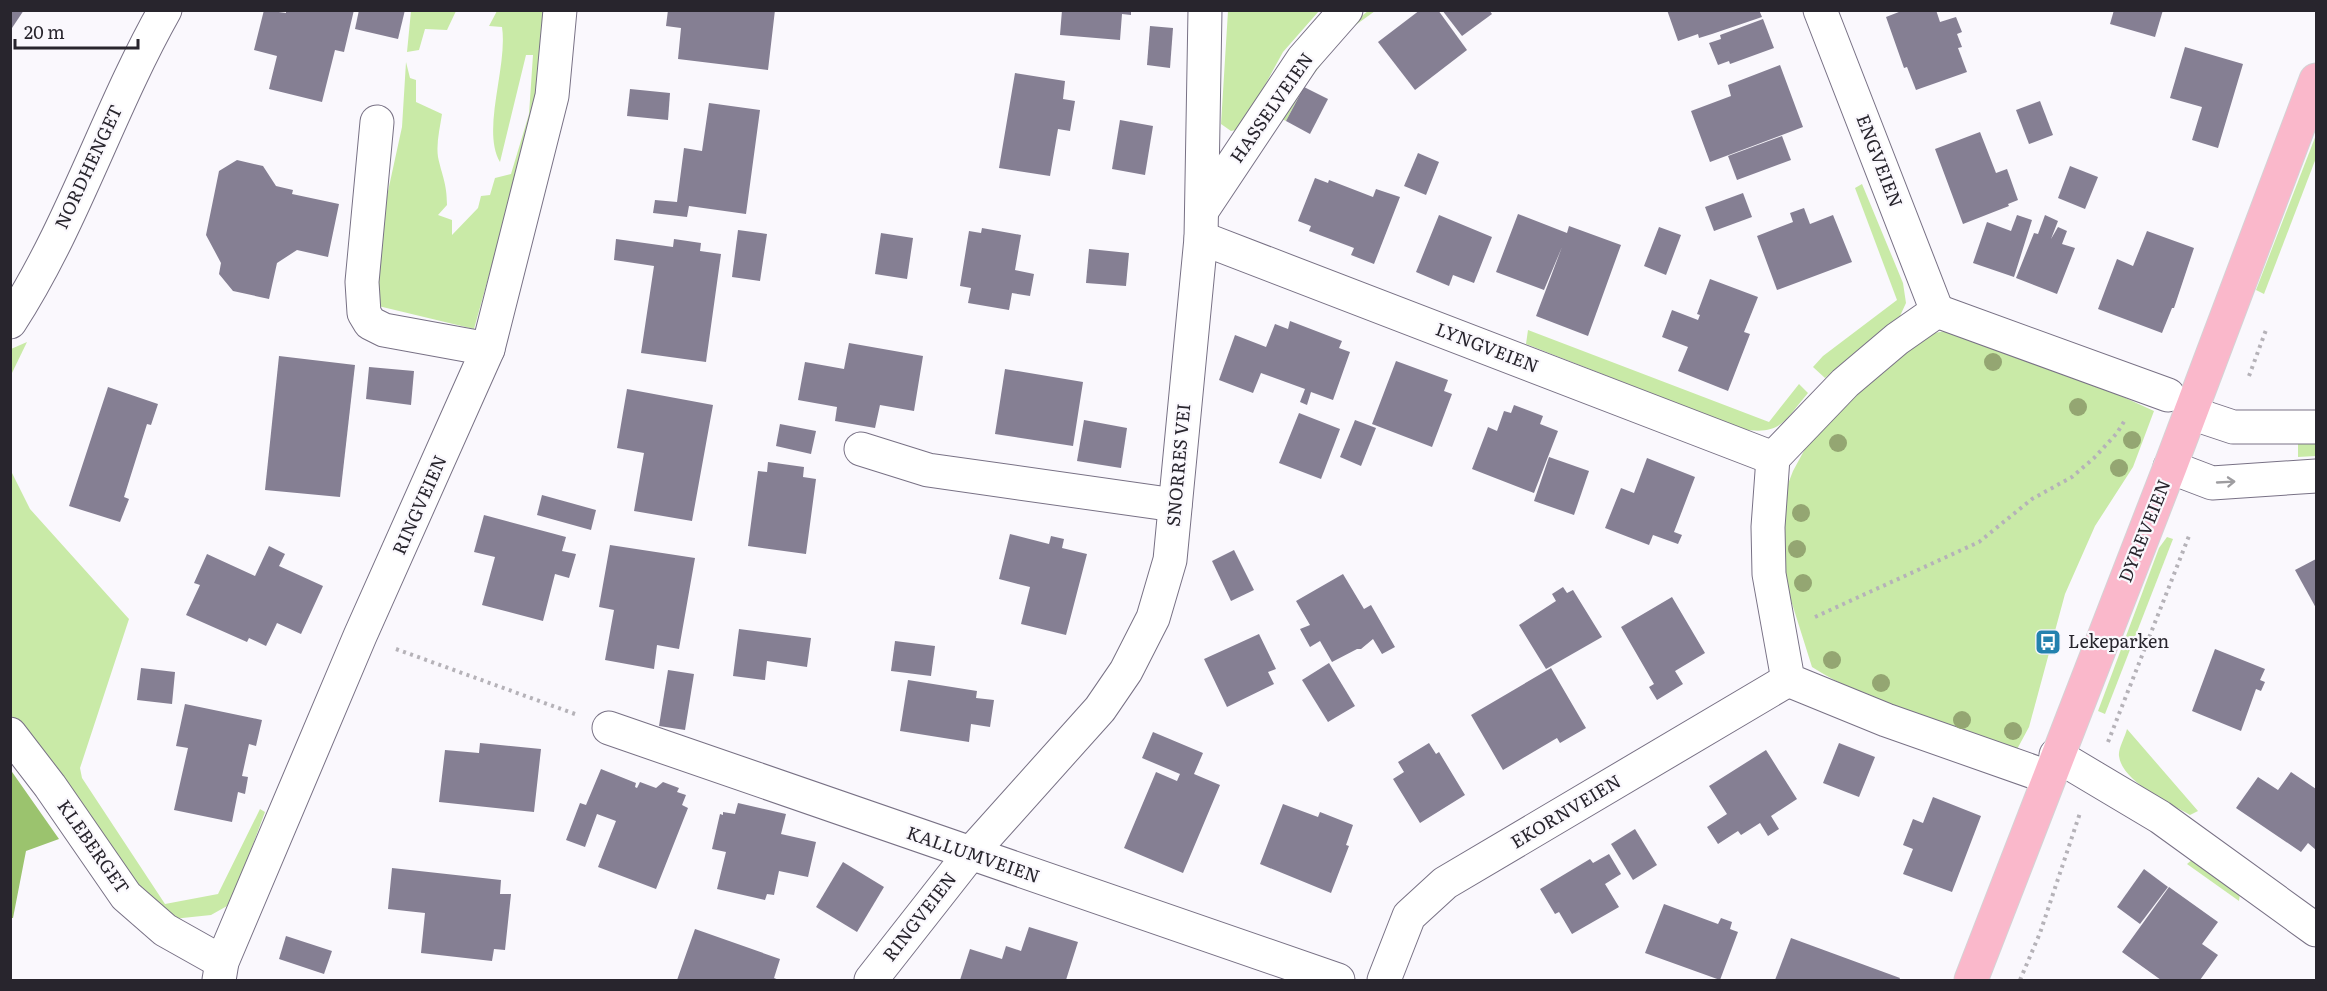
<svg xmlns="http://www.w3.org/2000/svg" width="2327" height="991" font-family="Literata,serif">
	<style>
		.green { fill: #c9eaa7 }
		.forest { fill: #9bc36e }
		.building { fill: #857f93 }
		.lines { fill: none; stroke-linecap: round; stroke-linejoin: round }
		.minor-casing { stroke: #787185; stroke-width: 35 }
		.major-casing { stroke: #d4d3d5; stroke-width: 35 }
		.path { stroke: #b5b2b8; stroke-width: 4; stroke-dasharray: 3 4.5; stroke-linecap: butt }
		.minor { stroke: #fff; stroke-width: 33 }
		.major { stroke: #fab8cb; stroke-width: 33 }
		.tree { fill: #94a672 }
		.oneway { stroke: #9e9da0 }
		.labels { text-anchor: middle; stroke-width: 4.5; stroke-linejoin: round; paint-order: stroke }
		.street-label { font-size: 18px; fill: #28252d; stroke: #faf8fd }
		.poi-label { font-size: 18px; fill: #28252d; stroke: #faf8fd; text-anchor: start }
	</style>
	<rect width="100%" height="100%" fill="#faf8fd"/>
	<g class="green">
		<path d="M411,11L456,10V11L447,30L425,29L419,50L407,52Z"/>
		<path d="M497,11H548L537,103L474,329L370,304L378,237L402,127L406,62L410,78L416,80V102L442,114C440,128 436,143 438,157C442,176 447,183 447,205L438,215L452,220V235L478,208L481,196L490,195L495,178L511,174L529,114L533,55H526L500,162C481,130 508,66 502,27L489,26Z"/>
		<path d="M1228,11H1319L1283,52L1241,129L1231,131L1221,124Z"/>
		<path d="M1368,11H1375L1346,32L1304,87L1286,121L1280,118L1339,34Z"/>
		<path d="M2316,135V158L2264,294L2256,290Z"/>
		<path d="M1862,184L1903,283L1906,303L1900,316L1825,378L1813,367L1823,356L1897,300L1855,188Z"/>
		<path d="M1956,329L2062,369L2154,411L2133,467L2095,526L2065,594L2029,727L2015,753C1950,729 1870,704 1812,667L1784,578L1783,497L1793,471L1806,447L1878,374L1929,334Z"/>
		<path d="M1528,330L1769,422L1799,384L1808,393C1785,420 1781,436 1742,429L1526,344Z"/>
		<path d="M27,342L11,375V349Z"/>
		<path d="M2316,439V456L2298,457V441Z"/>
		<path d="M10,469L30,509L129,619L80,768L82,778L165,904L218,894L260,809L265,812L238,885L227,906L211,915L173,919L152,905L69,786L11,715Z"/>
		<path d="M2167,537L2173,539L2105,714L2098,711L2159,548Z"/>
		<path d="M2127,729L2198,811L2190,815C2170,803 2122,782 2119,756C2118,749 2125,737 2127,729Z"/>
		<path d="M2193,859L2240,893L2239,901L2187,864Z"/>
	</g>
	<path class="forest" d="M10,769L59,839L26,851L13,918H11Z"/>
	<g class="building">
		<path d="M10,10H24L10,31Z"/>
		<path d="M264,10L286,13V10H354L344,52L335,50L322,102L269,89L277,56L254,50Z"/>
		<path d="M359,10H405L398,39L355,29Z"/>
		<path d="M668,10H775L768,70L678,59L681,28L666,26Z"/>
		<path d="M1062,10H1131V15L1122,14L1120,40L1060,35Z"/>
		<path d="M1420,10H1438L1467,50L1415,90L1378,42Z"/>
		<path d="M1442,10H1489L1492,14L1462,36Z"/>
		<path d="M1667,10H1759L1762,17L1712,34L1699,38L1698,34L1678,41Z"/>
		<path d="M1904,10H1936L1940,22L1956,17L1962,32L1957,34L1962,47L1958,48L1967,72L1916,90L1907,67L1904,68L1886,17Z"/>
		<path d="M2114,10H2163L2155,37L2110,24Z"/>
		<path d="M1763,19L1774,48L1730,64L1729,61L1718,65L1709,43L1721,39L1720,35Z"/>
		<path d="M1150,26L1173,28L1170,68L1147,65Z"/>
		<path d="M2185,47L2243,64L2218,148L2192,140L2202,107L2170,98Z"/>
		<path d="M1780,65L1803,127L1710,162L1691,111L1731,96L1728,85Z"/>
		<path d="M1015,73L1065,81L1063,99L1075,101L1070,131L1058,129L1050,176L999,168Z"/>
		<path d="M1304,87L1328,99L1310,134L1286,121Z"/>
		<path d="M630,89L670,93L668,120L627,116Z"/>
		<path d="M2040,101L2053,135L2029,144L2016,110Z"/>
		<path d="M709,103L760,110L746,214L689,206L687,217L653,213L655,200L677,202L684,148L702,151Z"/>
		<path d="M1120,120L1153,126L1145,175L1112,169Z"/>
		<path d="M1980,132L1996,173L2007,169L2018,200L2008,204L2009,206L1963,224L1935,149Z"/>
		<path d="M1782,136L1791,160L1737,180L1728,156Z"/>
		<path d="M1418,153L1439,162L1426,195L1404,186Z"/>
		<path d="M237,160L263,166L276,186L293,190L292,194L339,204L328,257L297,250L277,263L269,299L233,291L219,274L221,263L206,235L219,171Z"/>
		<path d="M2070,166L2098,177L2085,209L2058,198Z"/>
		<path d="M1315,178L1328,183L1329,180L1373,197L1376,189L1400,197L1374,264L1351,255L1354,248L1309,231L1311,226L1298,221Z"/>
		<path d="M1743,193L1752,217L1714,231L1705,207Z"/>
		<path d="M1804,208L1810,224L1833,215L1852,262L1777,290L1757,236L1793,222L1790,213Z"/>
		<path d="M1518,214L1567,233L1569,226L1621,245L1588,336L1536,316L1562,247L1544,290L1496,272Z"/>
		<path d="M1439,215L1492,237L1474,283L1453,275L1449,286L1416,272Z"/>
		<path d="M2017,215L2032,220L2014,277L1973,263L1987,222L2011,231Z"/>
		<path d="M2045,215L2058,221L2051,239L2058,227L2067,231L2062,244L2075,248L2057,294L2016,278L2034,233L2038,234Z"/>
		<path d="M1659,227L1681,235L1666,275L1644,266Z"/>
		<path d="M982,228L1021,235L1015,270L1034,274L1030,296L1012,293L1009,310L968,303L971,288L960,286L969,231L981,233Z"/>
		<path d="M738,230L767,234L760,281L732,277Z"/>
		<path d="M2147,231L2194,248L2174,308H2172L2162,333L2098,309L2117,259L2133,266Z"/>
		<path d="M881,233L913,238L907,279L875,274Z"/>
		<path d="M616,239L673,247L674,239L701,243L700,251L721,254L706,362L641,353L654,266L614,260Z"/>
		<path d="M1089,249L1129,253L1126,286L1086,283Z"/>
		<path d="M1710,279L1758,297L1744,332L1750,334L1728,391L1678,371L1688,347L1662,337L1672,310L1698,320L1700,315L1697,314Z"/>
		<path d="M1290,321L1342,341L1339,348L1350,352L1333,400L1311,392L1307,405L1300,402L1305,389L1261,373L1253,393L1219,380L1235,335L1266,347L1275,324L1288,329Z"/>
		<path d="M849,343L923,356L914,411L880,405L875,428L835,421L837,407L798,400L805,362L844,369Z"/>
		<path d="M279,356L355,365L340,497L265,490Z"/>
		<path d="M1396,361L1448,380L1444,391L1452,394L1432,447L1372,424Z"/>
		<path d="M369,367L414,371L411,405L366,399Z"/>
		<path d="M1005,369L1083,382L1073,446L995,434Z"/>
		<path d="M108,387L158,404L151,425L147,424L124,497L129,499L120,522L69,506Z"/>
		<path d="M627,389L713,405L692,521L634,511L644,453L617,448Z"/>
		<path d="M1514,405L1543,416L1540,424L1558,431L1534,493L1472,469L1488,427L1497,431L1504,411L1511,413Z"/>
		<path d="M1299,413L1340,429L1321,479L1279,463Z"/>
		<path d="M1084,420L1127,428L1121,468L1077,461Z"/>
		<path d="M1355,420L1376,428L1361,466L1340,457Z"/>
		<path d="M780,424L816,431L811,454L776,446Z"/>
		<path d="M1549,457L1589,471L1574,515L1534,501Z"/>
		<path d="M1647,458L1695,477L1674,532L1682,535L1678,544L1653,535L1649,545L1605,528L1621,488L1634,493Z"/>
		<path d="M768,462L804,467L803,477L816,479L806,554L748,546L758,471L767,472Z"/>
		<path d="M542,495L596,510L591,530L537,515Z"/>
		<path d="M484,515L566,537L562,551L576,554L569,578L555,574L543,621L482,605L495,557L474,552Z"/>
		<path d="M1010,534L1049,544L1051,536L1064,539L1062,548L1087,554L1066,635L1021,624L1030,587L999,579Z"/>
		<path d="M610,545L695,558L679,649L657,645L654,669L605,660L614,610L599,607Z"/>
		<path d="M269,546L285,554L279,566L323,586L301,634L277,623L266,646L249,638L247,642L186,615L200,585L194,583L207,554L255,576Z"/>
		<path d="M1234,550L1254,590L1231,601L1212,561Z"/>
		<path d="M2316,559V608L2295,570Z"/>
		<path d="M1343,574L1364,609L1371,605L1395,647L1382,654L1373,639L1361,649H1357L1332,662L1320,641L1310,647L1300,629L1310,625L1296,601Z"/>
		<path d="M1563,587L1567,593L1573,590L1602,637L1546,669L1519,625L1556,601L1552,594Z"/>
		<path d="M1672,597L1705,653L1675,671L1683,684L1657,700L1649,687L1654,684L1621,627Z"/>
		<path d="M739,629L811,638L807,667L767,661L765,680L733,676Z"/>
		<path d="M1259,634L1276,669L1268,672L1274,684L1227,707L1204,659Z"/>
		<path d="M895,641L935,646L931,676L891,671Z"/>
		<path d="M2215,649L2265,669L2260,680L2265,682L2261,691L2256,689L2241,731L2192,711Z"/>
		<path d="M1329,663L1355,706L1328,722L1302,680Z"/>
		<path d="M141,668L175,672L172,704L137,700Z"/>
		<path d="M1551,668L1586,728L1560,743L1557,738L1503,770L1471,715Z"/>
		<path d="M668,670L694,674L685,730L659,726Z"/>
		<path d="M908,680L977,691L976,698L994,700L990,727L971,724L969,742L900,731Z"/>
		<path d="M185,704L262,720L256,746L249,744L242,776L248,777L245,794L238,792L232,822L174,810L188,748L176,746Z"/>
		<path d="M1153,732L1203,753L1194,774L1220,785L1183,873L1124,848L1156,772L1177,781L1180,774L1142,758Z"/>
		<path d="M480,743L541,749L534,812L439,802L445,750L479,753Z"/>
		<path d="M1429,743L1436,754L1439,752L1465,795L1420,823L1393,779L1404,772L1398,762Z"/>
		<path d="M1839,743L1875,757L1859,797L1823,783Z"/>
		<path d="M1766,750L1797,799L1771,816L1779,829L1768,836L1760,823L1741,835L1738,831L1718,844L1707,827L1727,814L1709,786Z"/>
		<path d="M601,769L636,783L635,787L637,788L640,782L656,788L663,782L679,788L677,792L686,795L682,805L688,808L656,889L598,867L616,821L597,814L585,847L566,840L580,803L586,805Z"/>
		<path d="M2291,772L2316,789V850L2308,843L2301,852L2236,808L2258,777L2278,790Z"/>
		<path d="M1933,797L1981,816L1952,892L1903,874L1913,849L1903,845L1913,819L1923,823Z"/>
		<path d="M738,803L786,814L781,834L816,842L808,877L779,871L774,895L767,894L765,900L717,889L726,852L712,849L720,814L723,815V812L735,814Z"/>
		<path d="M1283,804L1318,817L1320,812L1353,825L1346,845L1349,846L1331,893L1260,864Z"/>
		<path d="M1635,829L1657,865L1633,880L1611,844Z"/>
		<path d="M1609,854L1621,874L1605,884L1619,907L1572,934L1559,912L1555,914L1540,889L1590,859L1593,863Z"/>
		<path d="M843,862L884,887L857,932L816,907Z"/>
		<path d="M392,868L501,880L500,894H511L505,950L494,949L492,961L421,953L425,913L388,909Z"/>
		<path d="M2144,869L2168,887L2140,924L2117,907Z"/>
		<path d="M2169,887L2218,922L2202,944L2218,955L2200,980H2161L2122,952Z"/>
		<path d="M1664,904L1718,924L1721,918L1732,922L1730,929L1738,932L1720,980L1645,953Z"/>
		<path d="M1029,927L1078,942L1066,980H960L970,949L1002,959L1006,946L1021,951Z"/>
		<path d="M695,929L780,959L774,978L779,980H677Z"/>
		<path d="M286,936L332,951L324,974L279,959Z"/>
		<path d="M1791,938L1900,978L1899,980H1775Z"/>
	</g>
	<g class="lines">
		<g class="minor-casing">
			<g id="minor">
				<path d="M1820,10L1937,311"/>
				<path d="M377,122L362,282L364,313L370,323L384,330L488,349"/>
				<path d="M1203,209L1303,59L1346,10"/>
				<path d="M1201,238L1773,458"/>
				<path d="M1937,311L1897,339L1845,383L1773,458L1768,527L1769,574L1788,680L1886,720L2048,777"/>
				<path d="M1937,311L2168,395"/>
				<path d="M10,322C73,225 108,111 165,10"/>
				<path d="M2191,413L2233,427H2316"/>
				<path d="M861,449L928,470L1175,505"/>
				<path d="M2170,467L2212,483L2316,476"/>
				<path d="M609,728L1338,980"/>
				<path d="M10,734L50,786L126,896L165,930L222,962"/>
				<path d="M2056,755L2160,817L2316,930"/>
				<path d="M219,980L222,962L360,636L488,349L552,96L560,10"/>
				<path d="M871,980L970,854L1100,709L1126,671L1153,618L1170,560L1201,238L1205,10"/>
				<path d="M1384,980L1409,916L1445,883L1788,680"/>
			</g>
		</g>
		<g class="major-casing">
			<path id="major" d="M1971,980L2170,467L2316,80"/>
		</g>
		<g class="path">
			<path d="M2249,376L2266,330"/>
			<path d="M1815,617L1979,542L2032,499L2072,477L2094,458L2117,433L2125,420"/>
			<path d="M396,649L575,714"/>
			<path d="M2108,742L2189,536"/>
			<path d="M2020,980L2040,933L2080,813"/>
		</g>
		<use href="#minor" class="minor"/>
		<use href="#major" class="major"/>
	</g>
	<g class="tree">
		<circle cx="1993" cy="362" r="9"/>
		<circle cx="2078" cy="407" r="9"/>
		<circle cx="2132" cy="440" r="9"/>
		<circle cx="1838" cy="443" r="9"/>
		<circle cx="2119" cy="468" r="9"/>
		<circle cx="1801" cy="513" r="9"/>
		<circle cx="1797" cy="549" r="9"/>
		<circle cx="1803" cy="583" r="9"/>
		<circle cx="1832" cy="660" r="9"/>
		<circle cx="1881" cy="683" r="9"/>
		<circle cx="1962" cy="720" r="9"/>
		<circle cx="2013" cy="731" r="9"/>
	</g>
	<defs><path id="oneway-shaft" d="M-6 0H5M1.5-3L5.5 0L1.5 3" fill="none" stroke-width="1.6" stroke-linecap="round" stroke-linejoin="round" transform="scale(1.5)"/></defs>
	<use class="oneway" href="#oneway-shaft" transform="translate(2226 482) rotate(-3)"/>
	<defs>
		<g id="bus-square" transform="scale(1.35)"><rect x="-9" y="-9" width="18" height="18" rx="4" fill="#2381ae" stroke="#faf8fd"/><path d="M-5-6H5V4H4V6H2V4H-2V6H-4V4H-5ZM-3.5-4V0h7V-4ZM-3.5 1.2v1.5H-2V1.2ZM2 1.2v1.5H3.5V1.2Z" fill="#fff"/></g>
	</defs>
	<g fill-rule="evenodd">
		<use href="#bus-square" x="2048" y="642"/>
	</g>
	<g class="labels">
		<g class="street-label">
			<text transform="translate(1272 108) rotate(-55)" y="6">HASSELVEIEN</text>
			<text transform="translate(1879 161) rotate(69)" y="6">ENGVEIEN</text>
			<text transform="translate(89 167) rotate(-65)" y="6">NORDHENGET</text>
			<text transform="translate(1487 348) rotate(21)" y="6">LYNGVEIEN</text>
			<text transform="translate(1179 465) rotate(-85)" y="6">SNORRES VEI</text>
			<text transform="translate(420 505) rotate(-66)" y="6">RINGVEIEN</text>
			<text transform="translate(2145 531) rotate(-68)" y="6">DYREVEIEN</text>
			<text transform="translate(1566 812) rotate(-31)" y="6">EKORNVEIEN</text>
			<text transform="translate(93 847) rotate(55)" y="6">KLEBERGET</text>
			<text transform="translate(973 855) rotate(19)" y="6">KALLUMVEIEN</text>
			<text transform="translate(920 917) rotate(-52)" y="6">RINGVEIEN</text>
		</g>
		<g class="poi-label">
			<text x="2068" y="648">Lekeparken</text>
		</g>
	</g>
	<rect width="2327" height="991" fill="none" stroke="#28252d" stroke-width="24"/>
	<path d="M15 39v9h123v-9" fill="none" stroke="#28252d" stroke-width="3"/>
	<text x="24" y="39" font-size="18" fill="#28252d" stroke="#faf8fd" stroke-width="4.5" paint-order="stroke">20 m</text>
</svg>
